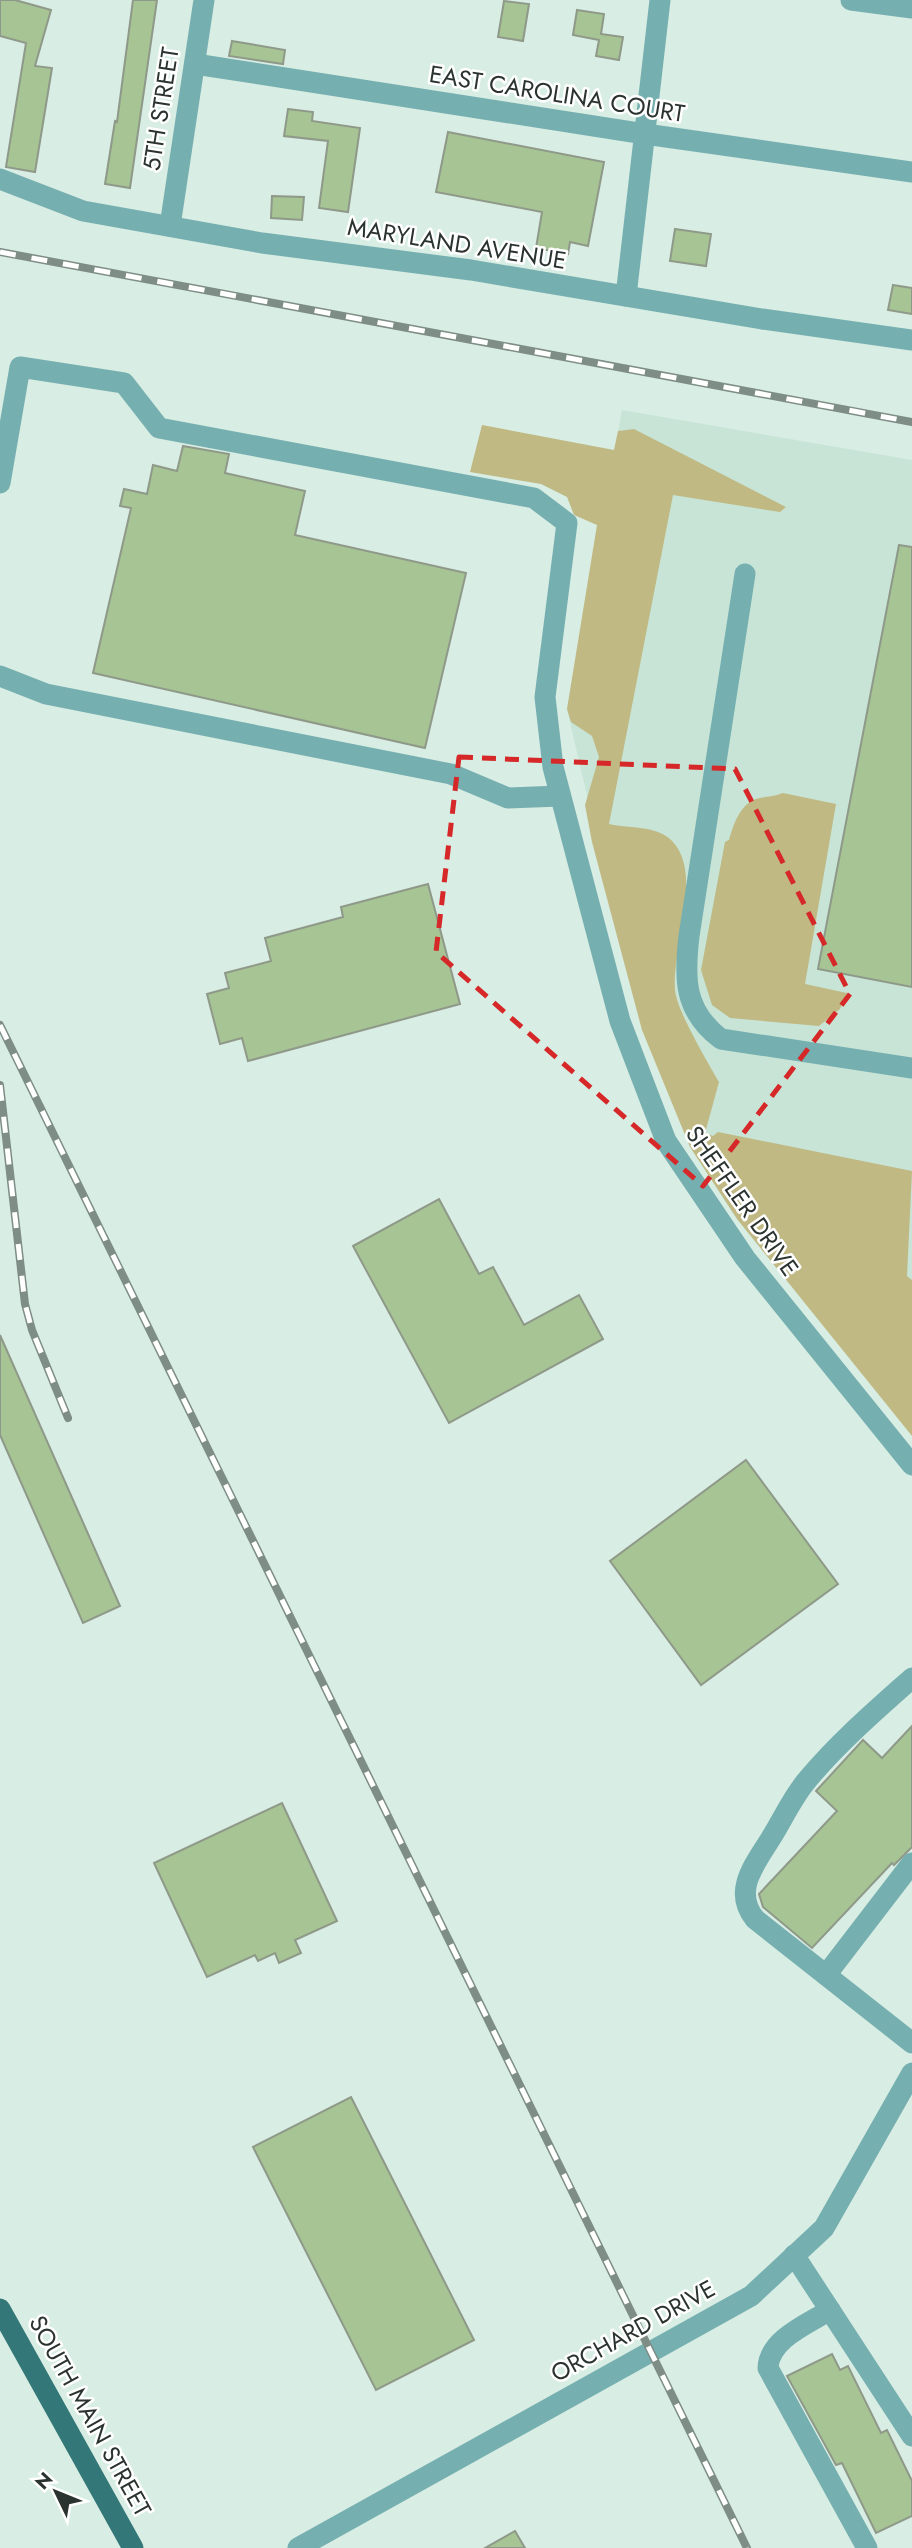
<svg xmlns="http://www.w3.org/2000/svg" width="912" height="2548" font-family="Jost,sans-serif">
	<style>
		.built { fill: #c7e4d6 }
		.green { fill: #c0b983 }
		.building { fill: #a6c494; stroke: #8f9989; stroke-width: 2 }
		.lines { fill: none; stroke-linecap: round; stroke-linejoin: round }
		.minor { stroke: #76afb0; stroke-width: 21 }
		.major { stroke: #337778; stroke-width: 21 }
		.rail-casing { stroke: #7e8d86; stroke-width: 8 }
		.rail { stroke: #fff; stroke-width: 5; stroke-dasharray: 16; stroke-linecap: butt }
		.marked { fill: none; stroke: #d62828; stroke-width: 5; stroke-dasharray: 14 9; stroke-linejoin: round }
		.labels { text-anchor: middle; stroke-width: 5; stroke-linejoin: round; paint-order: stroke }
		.street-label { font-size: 24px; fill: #2a332f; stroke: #fff }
	</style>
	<rect width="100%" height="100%" fill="#d8ede3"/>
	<path class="built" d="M622,410L912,460V1423L711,1179L628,973L567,709Z"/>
	<g class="green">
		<path d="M482,425L614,450L618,431L634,429L786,507L780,512L673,495L609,824C626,828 651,826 666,836C708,865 671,948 675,990C676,1009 708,1063 719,1082L705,1133L713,1136L718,1132L912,1171L907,1276L912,1280V1436L737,1219L690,1147L642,1030L592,842L585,805L599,757L592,736L571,722L567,709L597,525L574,515L567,497L541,484L470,472Z"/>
		<path d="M783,793L836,804L805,984L847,993L840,1009L819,1026L730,1018L712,1005L701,970L725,842L729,840C733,826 740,804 756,799C765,796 774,797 783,793Z"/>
	</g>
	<g class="building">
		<path d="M0,0H15L51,10L35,66L52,68L35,172L6,167L26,43L0,36Z"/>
		<path d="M133,0H157L130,188L105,184L115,121L117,122Z"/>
		<path d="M504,1L529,4L523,41L498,37Z"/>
		<path d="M577,10L604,14L601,34L623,37L619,60L596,56L599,40L573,35Z"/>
		<path d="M232,41L285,50L283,64L229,56Z"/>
		<path d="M288,109L313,112L312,121L360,128L348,212L319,208L328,141L284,136Z"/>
		<path d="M448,132L604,162L588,246L570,242L568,254L536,248L542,212L436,192Z"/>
		<path d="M272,196L304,197L302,220L271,218Z"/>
		<path d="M675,229L711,234L706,266L670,261Z"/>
		<path d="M893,285L912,288V314L888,310Z"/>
		<path d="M183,446L229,454L225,473L305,491L295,535L466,573L425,748L93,673L131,508L120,506L124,489L147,494L153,465L177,471Z"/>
		<path d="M899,545L912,547V987L818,969Z"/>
		<path d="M428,884L460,1004L248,1061L242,1038L220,1044L207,994L229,988L225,973L271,961L265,938L343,917L341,907Z"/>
		<path d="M439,1199L479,1274L493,1267L524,1325L579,1295L603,1339L449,1423L353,1246Z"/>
		<path d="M0,1335L120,1606L83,1623L0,1435Z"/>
		<path d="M746,1460L838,1584L701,1685L610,1561Z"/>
		<path d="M912,1726V1847L894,1865L892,1863L812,1948L763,1907L759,1894L837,1811L816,1791L863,1740L882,1758Z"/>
		<path d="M282,1803L337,1921L295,1940L301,1953L279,1963L275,1953L258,1961L255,1955L207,1977L154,1863Z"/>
		<path d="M351,2097L474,2340L376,2390L253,2147Z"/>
		<path d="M832,2354L840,2370L848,2366L881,2433L887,2430L912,2481V2516L876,2533L842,2463L836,2465L787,2376Z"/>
		<path d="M515,2531L525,2548H485Z"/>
	</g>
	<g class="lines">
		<g class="minor">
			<path d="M851,0L912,8"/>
			<path d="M195,64L645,134L912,172"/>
			<path d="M0,179L83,211L262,243L471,270L762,319L912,340"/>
			<path d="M170,226L204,0"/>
			<path d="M626,296L660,0"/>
			<path d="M0,483L20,367L124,383L159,428L534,498L567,523L545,697L553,767L620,1021L666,1141L745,1258L912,1465"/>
			<path d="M745,574L689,936C684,979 684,1011 721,1039L912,1068"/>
			<path d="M0,676L46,694L451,774L508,798L560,796"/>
			<path d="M912,1678C876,1710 839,1742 808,1779C793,1796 783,1819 771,1838C755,1864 732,1891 755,1919L912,2043"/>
			<path d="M826,1975L912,1863"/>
			<path d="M794,2255L912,2436"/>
			<path d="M830,2310C808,2324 769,2339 768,2368L867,2548"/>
			<path d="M298,2548L751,2296L824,2228L912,2073"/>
		</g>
		<path class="major" d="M0,2309L133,2548"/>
		<g class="rail-casing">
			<g id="rail">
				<path d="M0,252L912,422"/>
				<path d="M0,1025L747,2548"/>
				<path d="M0,1085L25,1304L32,1330L68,1418"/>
			</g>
		</g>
		<use href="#rail" class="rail"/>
	</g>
	<path class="marked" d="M459,757L735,769L850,994L703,1186L436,952Z"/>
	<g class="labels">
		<g class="street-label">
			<text transform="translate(557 94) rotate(9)" y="8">EAST CAROLINA COURT</text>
			<text transform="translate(161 109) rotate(-81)" y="8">5TH STREET</text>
			<text transform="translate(457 244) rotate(9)" y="8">MARYLAND AVENUE</text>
			<text transform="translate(742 1201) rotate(55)" y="8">SHEFFLER DRIVE</text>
			<text transform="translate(633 2331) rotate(-29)" y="8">ORCHARD DRIVE</text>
			<text transform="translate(90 2416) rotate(61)" y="8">SOUTH MAIN STREET</text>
		</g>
	</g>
	<g transform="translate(56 2492) rotate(313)" stroke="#ffffff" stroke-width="5" paint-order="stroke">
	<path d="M0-5L12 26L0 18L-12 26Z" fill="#2a332f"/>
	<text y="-10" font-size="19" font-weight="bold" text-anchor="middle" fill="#2a332f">N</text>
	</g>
</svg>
